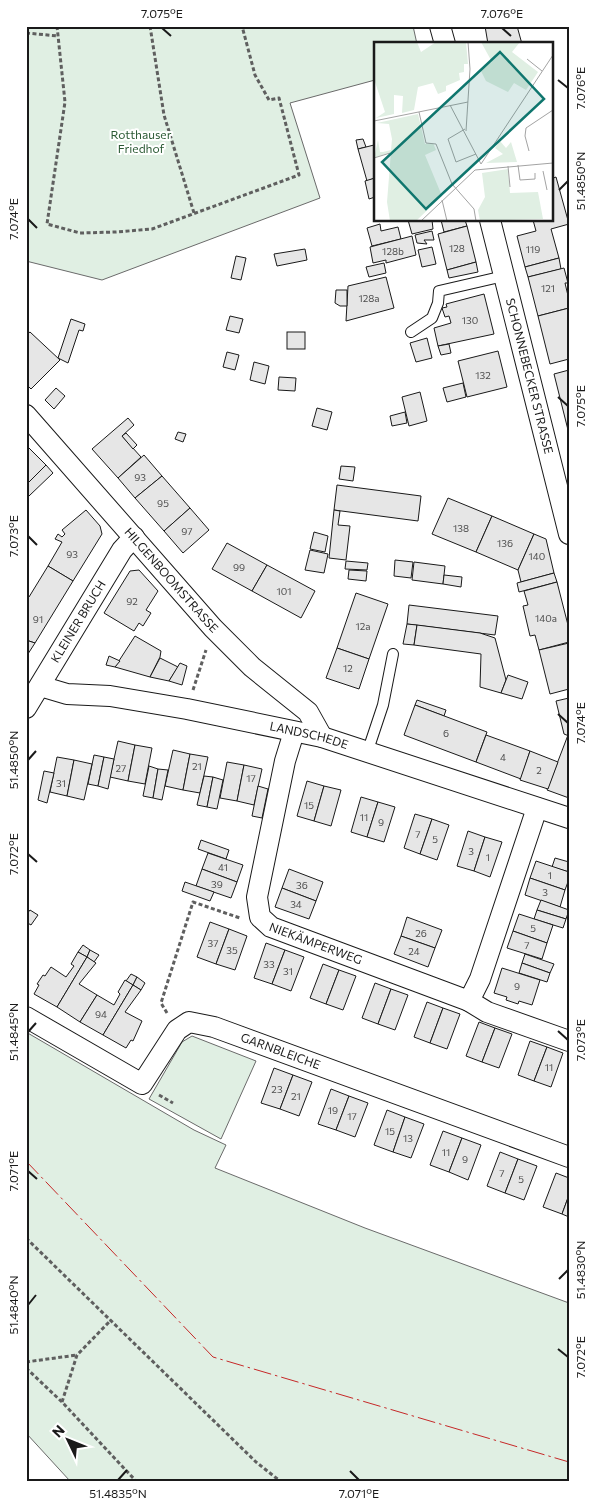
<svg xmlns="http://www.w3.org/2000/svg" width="595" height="1507" font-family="Commissioner,sans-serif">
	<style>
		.green { fill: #e0efe3; stroke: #6a6a6a }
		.building { fill: #e6e6e6; stroke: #1a1a1a }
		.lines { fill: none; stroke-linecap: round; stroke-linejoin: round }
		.service-casing { stroke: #1a1a1a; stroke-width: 12 }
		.minor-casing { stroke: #1a1a1a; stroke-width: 22 }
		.path { stroke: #5f5f5f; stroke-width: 3; stroke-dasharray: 4 2.5; stroke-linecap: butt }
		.service { stroke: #fff; stroke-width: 10 }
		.minor { stroke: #fff; stroke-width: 20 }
		.power { stroke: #c62828; stroke-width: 1; stroke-dasharray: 18 4 2.5 4; stroke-linecap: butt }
		.ticks { fill: none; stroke: #1a1a1a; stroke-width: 2 }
		.labels { text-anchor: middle; stroke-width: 4; stroke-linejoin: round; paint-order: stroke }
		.number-label { font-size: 10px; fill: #4d4d4d }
		.park-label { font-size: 12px; fill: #2b5a34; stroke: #fff }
		.street-label { font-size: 12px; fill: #1a1a1a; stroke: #fff }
		.inset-road { fill: none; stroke: #a3a3a3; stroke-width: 1 }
		.view { fill: #0f766e; fill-opacity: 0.15; stroke: #0f766e; stroke-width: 2.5 }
		.inset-edge { fill: none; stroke: #1a1a1a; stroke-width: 2.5 }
		.neatline { fill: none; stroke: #1a1a1a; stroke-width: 2 }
		.ticks-label { font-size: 12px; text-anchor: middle; fill: #1a1a1a }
	</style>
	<rect width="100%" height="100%" fill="#fff"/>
	<g class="green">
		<path d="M26,26H413L417,44H375V80L290,103L320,198L102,280L26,261Z"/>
		<path d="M26,1032L194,1130L226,1145L215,1168L365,1228L569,1303V1481H70L26,1433Z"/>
		<path d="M192,1036L256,1061L221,1139L149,1099L182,1042Z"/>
	</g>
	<g class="building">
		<path d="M485,26H517L522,44H488Z"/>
		<path d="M363,139L366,147L358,149L356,140Z"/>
		<path d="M374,145L375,178L367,181L358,149Z"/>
		<path d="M556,177L569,224L551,229L559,258L525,267L517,236L536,231L533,220H551V179Z"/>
		<path d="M375,178V197L369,199L365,181Z"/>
		<path d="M408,220H432L433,229L412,234Z"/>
		<path d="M441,220H465L467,226L444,232Z"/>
		<path d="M380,224L381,231L398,227L401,239L372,246L367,228Z"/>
		<path d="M467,226L476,262L447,270L438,234Z"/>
		<path d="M432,231L434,240H424L427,244L417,243L415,235Z"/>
		<path d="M412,236L416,255L386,263V260L373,263L370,247Z"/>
		<path d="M432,247L436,264L422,267L418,250Z"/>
		<path d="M305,249L307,260L277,266L274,254Z"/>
		<path d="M236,256L246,258L241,280L231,278Z"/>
		<path d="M559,258L561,269L528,277L525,267Z"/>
		<path d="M476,262L478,272L449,278L447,270Z"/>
		<path d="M384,263L386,273L369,277L366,267Z"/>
		<path d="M564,268L568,283H565L569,300V308L538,316L528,277Z"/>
		<path d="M386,277L394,308L346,321L348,286Z"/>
		<path d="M336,290H347V306H340L335,303Z"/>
		<path d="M484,294L494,334L438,346L434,328L451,323L449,316L445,317L442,308L447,307L446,304Z"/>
		<path d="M569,308V359L550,364L538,316Z"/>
		<path d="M230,316L243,319L239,333L226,330Z"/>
		<path d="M71,319L85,324L83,331L79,330L68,363L58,358Z"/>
		<path d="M30,332L60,360L31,389L26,384V335Z"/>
		<rect x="287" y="332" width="18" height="17"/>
		<path d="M427,338L432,358L416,362L410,343Z"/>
		<path d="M449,344L451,353L441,355L438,346Z"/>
		<path d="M498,351L507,387L467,397L458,361Z"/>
		<path d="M227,352L239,355L235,370L223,367Z"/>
		<path d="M254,362L269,366L265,384L250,380Z"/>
		<path d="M569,370V434L554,374Z"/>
		<path d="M279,377L296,378L295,391L278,390Z"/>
		<path d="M463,383L466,397L447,402L443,388Z"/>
		<path d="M56,388L65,396L54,409L45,400Z"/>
		<path d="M420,392L427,421L409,426L402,397Z"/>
		<path d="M317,408L332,412L327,430L312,426Z"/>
		<path d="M405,412L407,423L392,426L390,416Z"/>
		<path d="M128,418L134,425L122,436L141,457L118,478L92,449Z"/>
		<path d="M178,432L186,434L183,442L175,439Z"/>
		<path d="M126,433L137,445L133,449L122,436Z"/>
		<path d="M26,445L46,465L26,485Z"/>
		<path d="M144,455L162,476L135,498L118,478Z"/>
		<path d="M46,465L53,473L29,496L26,493V485Z"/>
		<path d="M341,466L355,467L353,481L339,479Z"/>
		<path d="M162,476L190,508L164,531L135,498Z"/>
		<path d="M337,485L421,496L418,521L334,510Z"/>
		<path d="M448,498L492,516L476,552L432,534Z"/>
		<path d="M190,508L209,530L183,553L164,531Z"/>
		<path d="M86,510L100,526L102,534L73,581L48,566L62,542L55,539L58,534L62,537L65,534L62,530Z"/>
		<path d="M334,510L340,511L338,525L350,526L346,560L329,558Z"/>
		<path d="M492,516L534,534L518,570L476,552Z"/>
		<path d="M314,532L328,536L325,552L310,549Z"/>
		<path d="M534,534L546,539L554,573L521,582L518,570Z"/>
		<path d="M227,543L267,565L252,591L212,569Z"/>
		<path d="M310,550L328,554L324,573L305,570Z"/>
		<path d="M395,560L413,562L411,578L394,576Z"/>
		<path d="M346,561L368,563L367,570L345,569Z"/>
		<path d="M414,562L445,566L443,584L412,580Z"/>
		<path d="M267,565L315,591L301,618L252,591Z"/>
		<path d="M48,566L73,581L35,643L26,640V596L29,597Z"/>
		<path d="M139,570L158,591L146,610L151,613L143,626L139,623L134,631L104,613L130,571Z"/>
		<path d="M349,570L367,571L366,581L348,579Z"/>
		<path d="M554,573L557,582L519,592L517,583Z"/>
		<path d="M444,575L462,577L461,587L443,584Z"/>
		<path d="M557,582L569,629V642L539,650L535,635L530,636L523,606L528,605L524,591Z"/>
		<path d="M356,593L388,604L369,659L337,648Z"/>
		<path d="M409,605L498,616L495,635L407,624Z"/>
		<path d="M407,624L417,625L414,645L403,644Z"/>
		<path d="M417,625L480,633L495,638L506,680L501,693L480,687L481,654L414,645Z"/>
		<path d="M135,636L161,651L160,657L150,677L115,667Z"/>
		<path d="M26,640L35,643L26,657Z"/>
		<path d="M569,643V689L550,694L539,650Z"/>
		<path d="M337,648L369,659L359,689L326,678Z"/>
		<path d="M109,656L120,661L115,667L106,665Z"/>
		<path d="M160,658L178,667L169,681L150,677Z"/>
		<path d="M180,663L187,666L182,685L169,681Z"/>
		<path d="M508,675L528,682L522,699L501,693Z"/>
		<path d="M569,698V736L564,734L556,701Z"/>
		<path d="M417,700L446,710L444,716L415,705Z"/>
		<path d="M415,705L487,732L476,762L404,735Z"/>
		<path d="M486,735L530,751L521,779L476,762Z"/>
		<path d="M568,735L569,736V798L547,790Z"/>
		<path d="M118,741L135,745L128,781L110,777Z"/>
		<path d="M135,745L152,748L145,784L128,781Z"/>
		<path d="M173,750L190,754L183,790L165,786Z"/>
		<path d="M530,751L558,762L548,789L520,780Z"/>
		<path d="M190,754L208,757L200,793L183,790Z"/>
		<path d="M94,755L104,757L98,786L88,784Z"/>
		<path d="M57,757L74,760L67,796L50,792Z"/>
		<path d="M104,757L114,759L108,789L98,786Z"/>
		<path d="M74,760L92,764L84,800L67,796Z"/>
		<path d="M227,762L244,765L237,801L220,798Z"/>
		<path d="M244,765L262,769L254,805L237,801Z"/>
		<path d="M149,766L158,769L153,798L143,796Z"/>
		<path d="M158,769L168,770L162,800L153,798Z"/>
		<path d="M44,771L54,773L47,803L38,800Z"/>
		<path d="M204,776L213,777L207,807L197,805Z"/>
		<path d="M213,777L223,780L217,809L207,807Z"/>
		<path d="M307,781L324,786L314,821L297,816Z"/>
		<path d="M258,786L268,789L262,818L252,816Z"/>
		<path d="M324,786L341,790L331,826L314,821Z"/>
		<path d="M361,797L378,802L367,837L351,832Z"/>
		<path d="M378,802L395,807L384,842L367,837Z"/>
		<path d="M415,814L432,819L420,854L404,848Z"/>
		<path d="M432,819L449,825L437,860L420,854Z"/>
		<path d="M468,831L485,837L474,871L457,866Z"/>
		<path d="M485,837L502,842L490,877L474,871Z"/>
		<path d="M201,840L229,850L226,859L198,849Z"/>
		<path d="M208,853L243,865L237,882L202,869Z"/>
		<path d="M555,858L569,862V872L552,867Z"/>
		<path d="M536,861L569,872V879L565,890L530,878Z"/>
		<path d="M202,869L237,882L231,898L196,886Z"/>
		<path d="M289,869L323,882L316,901L282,888Z"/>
		<path d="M530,878L565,890L560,907L525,895Z"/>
		<path d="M185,882L214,892L210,901L182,891Z"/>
		<path d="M282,888L316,901L309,919L275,907Z"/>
		<path d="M541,900L569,910L566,919L537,910Z"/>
		<path d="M30,910L38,915L31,925L26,922V915Z"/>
		<path d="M537,910L566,919L563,928L534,919Z"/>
		<path d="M519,914L553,925L547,943L513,931Z"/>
		<path d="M407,917L442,930L435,948L401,936Z"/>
		<path d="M210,922L229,929L216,964L197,957Z"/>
		<path d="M229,929L247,936L235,970L216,964Z"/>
		<path d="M513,931L547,943L542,959L507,948Z"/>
		<path d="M401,936L435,948L428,967L394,954Z"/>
		<path d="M266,943L285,950L272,984L254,978Z"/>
		<path d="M83,945L90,950L87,957L78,952Z"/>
		<path d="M90,950L99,955L94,962L87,957Z"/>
		<path d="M285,950L304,957L291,991L272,984Z"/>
		<path d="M78,952L87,957L57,1007L34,994L39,985L37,984L43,975L45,976L51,967L66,977L74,966L71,964Z"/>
		<path d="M525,954L554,964L550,973L522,963Z"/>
		<path d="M87,957L96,963L79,984L97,995L80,1022L57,1007Z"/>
		<path d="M522,963L550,973L547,982L519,973Z"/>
		<path d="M323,964L339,970L326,1004L310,998Z"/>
		<path d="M502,968L540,980L532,1005L519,1001L518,1004L506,1000L507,997L494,993Z"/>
		<path d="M339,970L356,976L343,1010L326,1004Z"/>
		<path d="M131,974L137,977L133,985L126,981Z"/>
		<path d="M137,977L145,983L141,990L133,985Z"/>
		<path d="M125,980L133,985L103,1035L80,1022L97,995L114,1005L120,994L118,992Z"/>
		<path d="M375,983L391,989L378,1024L362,1018Z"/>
		<path d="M133,985L141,990L125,1012L142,1021L133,1041L131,1040L126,1048L103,1035Z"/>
		<path d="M391,989L408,995L395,1030L378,1024Z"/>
		<path d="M427,1002L443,1008L430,1043L414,1037Z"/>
		<path d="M443,1008L460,1014L447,1049L430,1043Z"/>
		<path d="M479,1022L495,1028L482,1062L466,1056Z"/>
		<path d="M495,1028L512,1034L499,1068L482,1062Z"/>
		<path d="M530,1041L547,1047L534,1081L518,1075Z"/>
		<path d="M547,1047L563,1053L551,1087L534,1081Z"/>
		<path d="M274,1068L293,1075L280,1109L261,1103Z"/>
		<path d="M293,1075L312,1082L299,1116L280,1109Z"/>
		<path d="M331,1089L349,1096L336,1130L318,1124Z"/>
		<path d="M349,1096L368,1103L355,1137L336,1130Z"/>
		<path d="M387,1110L405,1117L393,1152L374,1145Z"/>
		<path d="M405,1117L424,1124L411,1158L393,1152Z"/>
		<path d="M443,1131L462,1138L449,1172L430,1165Z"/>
		<path d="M462,1138L481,1145L468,1180L449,1172Z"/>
		<path d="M500,1152L518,1159L505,1193L487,1186Z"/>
		<path d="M518,1159L537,1166L524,1200L505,1193Z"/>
		<path d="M556,1173L569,1178V1195L562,1214L543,1207Z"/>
		<path d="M569,1195V1217L562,1214Z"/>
	</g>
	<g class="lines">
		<g class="service-casing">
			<g id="service">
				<path d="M411,332L432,318L438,303L439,291L504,276"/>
				<path d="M367,753L383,705L393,654"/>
			</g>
		</g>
		<g class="minor-casing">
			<g id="minor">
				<path d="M440,26L445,44"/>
				<path id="s1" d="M490,220L569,534"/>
				<path id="s2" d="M26,415L213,628L252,667L308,712L322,737"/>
				<path id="s3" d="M40,686L67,694L110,696L187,709L322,737L569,818"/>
				<path id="s4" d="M26,708L122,550L134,537"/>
				<path id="s5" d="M294,732L285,761L257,897L260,917L271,927L469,1001L480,979L537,808"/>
				<path d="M469,1001L487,1012L569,1041"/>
				<path id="s6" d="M26,1017L142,1084L177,1030L189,1022L214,1027L569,1157"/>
			</g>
		</g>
		<g class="path">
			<path d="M57,26L65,102L47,224L80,233L116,232L152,229L299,175L279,98L269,100L255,75L242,26"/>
			<path d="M150,26L164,115L194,213"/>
			<path d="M26,33L58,36"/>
			<path d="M193,690L206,650"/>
			<path d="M167,1013L161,1003L193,902L240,918"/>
			<path d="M159,1095L173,1103"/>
			<path d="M26,1238L256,1462L280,1481"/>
			<path d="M26,1362L77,1355"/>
			<path d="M26,1368L62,1402L136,1481"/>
			<path d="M62,1402L77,1355L111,1320"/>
		</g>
		<use href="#service" class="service"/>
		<use href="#minor" class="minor"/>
		<path class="power" d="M26,1161L213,1357L569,1462"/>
	</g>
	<path class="ticks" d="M162,28L171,36M502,28L511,36M558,80L568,88M559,190L568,181M28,219L37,228M558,397L568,406M28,536L37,545M558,714L568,723M28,760L36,751M28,854L37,862M558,1031L568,1040M28,1032L36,1023M28,1171L37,1179M559,1279L568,1270M28,1305L36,1295M558,1349L568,1357M350,1471L359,1480M118,1480L127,1470"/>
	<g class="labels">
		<g class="number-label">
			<text x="457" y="252">128</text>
			<text x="533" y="253">119</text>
			<text x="393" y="255">128b</text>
			<text x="548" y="292">121</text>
			<text x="369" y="302">128a</text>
			<text x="470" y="324">130</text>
			<text x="483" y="379">132</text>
			<text x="140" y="481">93</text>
			<text x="163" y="507">95</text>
			<text x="461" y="532">138</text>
			<text x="187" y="535">97</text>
			<text x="505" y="547">136</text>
			<text x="72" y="558">93</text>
			<text x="537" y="560">140</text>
			<text x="239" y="571">99</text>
			<text x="284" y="595">101</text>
			<text x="132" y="605">92</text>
			<text x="546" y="622">140a</text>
			<text x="38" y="623">91</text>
			<text x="363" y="630">12a</text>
			<text x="348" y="672">12</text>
			<text x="446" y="737">6</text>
			<text x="503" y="761">4</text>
			<text x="197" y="770">21</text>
			<text x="121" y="772">27</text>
			<text x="539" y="774">2</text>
			<text x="251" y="782">17</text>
			<text x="61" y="787">31</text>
			<text x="309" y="809">15</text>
			<text x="364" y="821">11</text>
			<text x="381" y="826">9</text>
			<text x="418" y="838">7</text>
			<text x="435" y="843">5</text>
			<text x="471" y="855">3</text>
			<text x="488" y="861">1</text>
			<text x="223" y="871">41</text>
			<text x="550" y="879">1</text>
			<text x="217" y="888">39</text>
			<text x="302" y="889">36</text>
			<text x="545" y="896">3</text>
			<text x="296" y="908">34</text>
			<text x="533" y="932">5</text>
			<text x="421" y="937">26</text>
			<text x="213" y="947">37</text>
			<text x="527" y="949">7</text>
			<text x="232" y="954">35</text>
			<text x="414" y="955">24</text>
			<text x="269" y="968">33</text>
			<text x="288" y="975">31</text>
			<text x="517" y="990">9</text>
			<text x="101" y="1018">94</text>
			<text x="549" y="1071">11</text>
			<text x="277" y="1093">23</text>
			<text x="296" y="1100">21</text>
			<text x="333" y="1114">19</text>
			<text x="352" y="1120">17</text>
			<text x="390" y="1135">15</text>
			<text x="408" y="1142">13</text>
			<text x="446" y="1156">11</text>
			<text x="465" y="1163">9</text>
			<text x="502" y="1177">7</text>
			<text x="521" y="1183">5</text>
		</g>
		<g class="park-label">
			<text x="141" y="139">Rotthauser<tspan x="141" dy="14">Friedhof</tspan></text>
		</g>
		<g class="street-label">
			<text dy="4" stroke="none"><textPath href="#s1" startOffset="161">SCHONNEBECKER STRASSE</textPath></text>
			<text dy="4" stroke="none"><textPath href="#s2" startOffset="220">HILGENBOOMSTRASSE</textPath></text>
			<text dy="4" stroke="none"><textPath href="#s4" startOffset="101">KLEINER BRUCH</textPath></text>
			<text dy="4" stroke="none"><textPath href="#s3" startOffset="274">LANDSCHEDE</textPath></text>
			<text dy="4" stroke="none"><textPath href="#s5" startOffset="252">NIEKÄMPERWEG</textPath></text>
			<text dy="4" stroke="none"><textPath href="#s6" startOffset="309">GARNBLEICHE</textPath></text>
		</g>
	</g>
	<g transform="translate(374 42)">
		<rect width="179" height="179" fill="#fff"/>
		<path d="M0,0H43L47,10L62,0H92L94,22H90V30L85,31L86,38L72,44V49L64,52L59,41L44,45L40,68L28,71L29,54L20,53V72L2,76L11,70L0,37ZM107,0H146L138,10L164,30L152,48L140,41L134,50L112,39L106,27L118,20ZM44,72L51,102L59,101L62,108L51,113L68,154L42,179H16L13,160L17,110L0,116L4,98L6,110H9L17,108L18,97L15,82L3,81ZM126,99L132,106L137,100L143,120L112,121L129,112L121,106ZM134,127L136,151L164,150L169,177L106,179L104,168L111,155L108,131Z" fill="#e0efe3"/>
		<path class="inset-road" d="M153,17L168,29M76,63L107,122M45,70L52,101L62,102L78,142L100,167L102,179M0,79L94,60M91,87L74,97L82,120L102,112M92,89L96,27L94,0M0,94V110M155,109L151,94L152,86L179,68M0,116L16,111M107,122L179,13M144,123L146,138L161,137V131M134,124L136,145M169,129L173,148M68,158L73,179M47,179L101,128L179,121"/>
		<path class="view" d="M126,10L170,57L52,167L8,120Z"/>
		<rect width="179" height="179" class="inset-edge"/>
	</g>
	<rect width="595" height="1507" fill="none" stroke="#ffffff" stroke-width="55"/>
	<g transform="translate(68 1440) rotate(313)" stroke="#ffffff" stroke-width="4" paint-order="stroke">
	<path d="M0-4L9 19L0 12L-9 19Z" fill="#1a1a1a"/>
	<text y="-8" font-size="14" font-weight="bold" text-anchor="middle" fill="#1a1a1a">N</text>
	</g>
	<rect x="28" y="28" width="540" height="1452" class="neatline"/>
	<g class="ticks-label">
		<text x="162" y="18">7.075°E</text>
		<text x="502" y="18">7.076°E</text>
		<text transform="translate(581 88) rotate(-90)" y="4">7.076°E</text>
		<text transform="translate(581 181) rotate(-90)" y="4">51.4850°N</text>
		<text transform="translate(14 219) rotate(-90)" y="4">7.074°E</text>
		<text transform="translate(581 406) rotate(-90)" y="4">7.075°E</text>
		<text transform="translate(14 536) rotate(-90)" y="4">7.073°E</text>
		<text transform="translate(581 723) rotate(-90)" y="4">7.074°E</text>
		<text transform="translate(14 760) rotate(-90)" y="4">51.4850°N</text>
		<text transform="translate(14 854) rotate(-90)" y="4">7.072°E</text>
		<text transform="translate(14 1032) rotate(-90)" y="4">51.4845°N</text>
		<text transform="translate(581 1040) rotate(-90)" y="4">7.073°E</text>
		<text transform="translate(14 1171) rotate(-90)" y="4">7.071°E</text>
		<text transform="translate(581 1270) rotate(-90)" y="4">51.4830°N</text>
		<text transform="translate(14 1305) rotate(-90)" y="4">51.4840°N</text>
		<text transform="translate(581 1357) rotate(-90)" y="4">7.072°E</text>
		<text x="118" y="1498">51.4835°N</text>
		<text x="359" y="1498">7.071°E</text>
	</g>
</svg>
